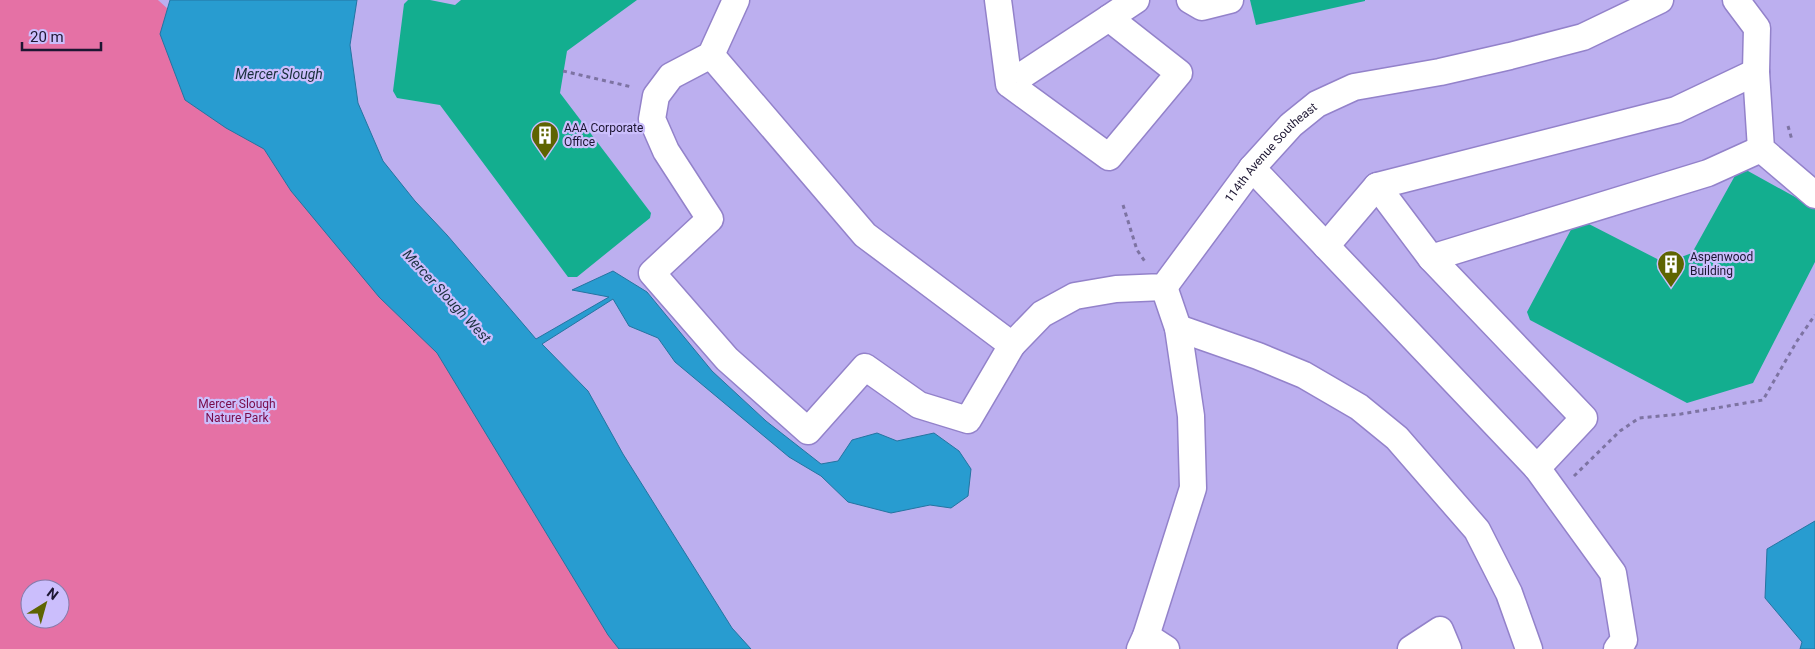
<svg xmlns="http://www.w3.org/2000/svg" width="1815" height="649" font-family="Roboto,sans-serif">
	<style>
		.built { fill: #bcafef }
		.green { fill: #e571a5; fill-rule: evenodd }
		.water { fill: #289cd0; stroke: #2574a1 }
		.building { fill: #13ae8f }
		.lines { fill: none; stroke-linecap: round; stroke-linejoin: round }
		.minor-casing { stroke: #9382ca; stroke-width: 29 }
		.path { stroke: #7d73a2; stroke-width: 3; stroke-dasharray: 4 4; stroke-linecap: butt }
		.minor { stroke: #fff; stroke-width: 26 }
		.labels { text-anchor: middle; stroke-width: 4.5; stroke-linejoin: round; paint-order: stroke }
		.poi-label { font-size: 12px; fill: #1d1632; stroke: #cbbefc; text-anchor: start }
		.street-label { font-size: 12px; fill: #1d1632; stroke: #cbbefc }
		.park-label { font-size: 12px; fill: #790b49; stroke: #cbbefc }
		.water-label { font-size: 14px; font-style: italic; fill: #19303d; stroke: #cbbefc }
	</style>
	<rect width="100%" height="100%" fill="#cbbefc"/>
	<path class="built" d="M158,0H1815V649H711Z"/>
	<path class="green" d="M0,0H158L316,144L711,649H0ZM30,589H60V619H30Z"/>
	<g class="water">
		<path d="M170,0H357L350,45L358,103L383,161L415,201L447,235L536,339L609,297L572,290L613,271L647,292L712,371L766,421L821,464L838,461L852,440L877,433L897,441L934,433L959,451L971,469L968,496L951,508L930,505L891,513L848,502L821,476L789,457L675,362L658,338L629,326L613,299L542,344L588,391L623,454L732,628L751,649H619L608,635L437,353L379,297L291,191L264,149L226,128L185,100L160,34Z"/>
		<path d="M1815,521V649H1800L1802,642L1765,598L1767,549Z"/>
	</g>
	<g class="building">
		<path d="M408,0H430L455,5L461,0H637L567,51L560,93L651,213L650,218L577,277H568L440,105L397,98L393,91L404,4Z"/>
		<path d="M1250,0H1365V1L1256,25Z"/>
		<path d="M1748,171L1815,208V262L1753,383L1687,403L1530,320L1527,312L1574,224L1583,221L1665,263L1692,253L1737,172Z"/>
	</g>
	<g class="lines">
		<g class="minor-casing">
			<g id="minor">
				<path id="s1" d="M736,0L711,55L671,76L656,96L652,119L666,151L710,219L652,273L727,359L808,431L865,367L919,405L968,420L1012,345L1042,314L1075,296L1116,289L1164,287L1252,168L1291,125L1317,104L1354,87L1440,72L1510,56L1583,37L1660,0"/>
				<path d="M998,0L1009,84L1109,157L1179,73L1109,18L1009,84"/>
				<path d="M1190,0L1202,7L1230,0"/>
				<path d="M1736,0L1757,28L1756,72L1761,149L1815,195"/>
				<path d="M1109,18L1136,0"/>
				<path d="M711,55L865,235L1012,345"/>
				<path d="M1252,168L1537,468L1613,573L1624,640L1617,649"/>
				<path d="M1377,186L1431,258L1584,418L1537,468"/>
				<path d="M1326,246L1377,186L1676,110L1756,72"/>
				<path d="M1431,258L1708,173L1761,149"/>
				<path d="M1178,328L1258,356L1304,375L1359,407L1397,438L1477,530L1509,593L1529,649"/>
				<path d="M1146,636L1166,649"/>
				<path d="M1140,649L1146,636L1193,488L1191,416L1178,328L1164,287"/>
				<path d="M1411,649L1440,630L1448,649"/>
			</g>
		</g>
		<g class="path">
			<path d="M563,71L632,87"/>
			<path d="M1788,126L1792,140"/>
			<path d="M1123,205L1137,250L1146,263"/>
			<path d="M1574,476L1620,431L1639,418L1681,414L1763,400L1797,341L1815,315"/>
		</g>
		<use href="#minor" class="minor"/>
	</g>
	<defs>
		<g id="building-pin" transform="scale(1.4375)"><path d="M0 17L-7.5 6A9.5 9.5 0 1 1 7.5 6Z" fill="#5e6401" stroke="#cbbefc"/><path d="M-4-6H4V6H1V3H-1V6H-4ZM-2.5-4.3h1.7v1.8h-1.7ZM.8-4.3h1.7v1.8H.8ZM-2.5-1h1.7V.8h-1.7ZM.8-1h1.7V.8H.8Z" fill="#fff"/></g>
	</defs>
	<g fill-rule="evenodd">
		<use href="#building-pin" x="545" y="135"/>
		<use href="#building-pin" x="1671" y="264"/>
	</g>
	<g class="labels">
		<g class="poi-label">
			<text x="564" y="132">AAA Corporate<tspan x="564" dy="14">Office</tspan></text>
			<text x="1690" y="261">Aspenwood<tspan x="1690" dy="14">Building</tspan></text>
		</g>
		<g class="street-label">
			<text dy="4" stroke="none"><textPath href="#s1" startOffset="1204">114th Avenue Southeast</textPath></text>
		</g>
		<g class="park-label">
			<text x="237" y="408">Mercer Slough<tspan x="237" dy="14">Nature Park</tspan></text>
		</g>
		<g class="water-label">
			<text x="279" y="79">Mercer Slough</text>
			<text transform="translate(447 296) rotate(47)" y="5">Mercer Slough West</text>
		</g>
	</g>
	<g transform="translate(45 604) rotate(37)"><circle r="24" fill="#cbbefc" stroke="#857bab"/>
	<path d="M0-4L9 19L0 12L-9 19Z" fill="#5e6401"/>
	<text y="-8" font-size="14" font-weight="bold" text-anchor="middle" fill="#1d1632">N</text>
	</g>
	<path d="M22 42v8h79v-8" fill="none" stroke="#1d1632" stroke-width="2.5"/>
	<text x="30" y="42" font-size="15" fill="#1d1632" stroke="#cbbefc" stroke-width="4" paint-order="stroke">20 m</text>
</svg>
